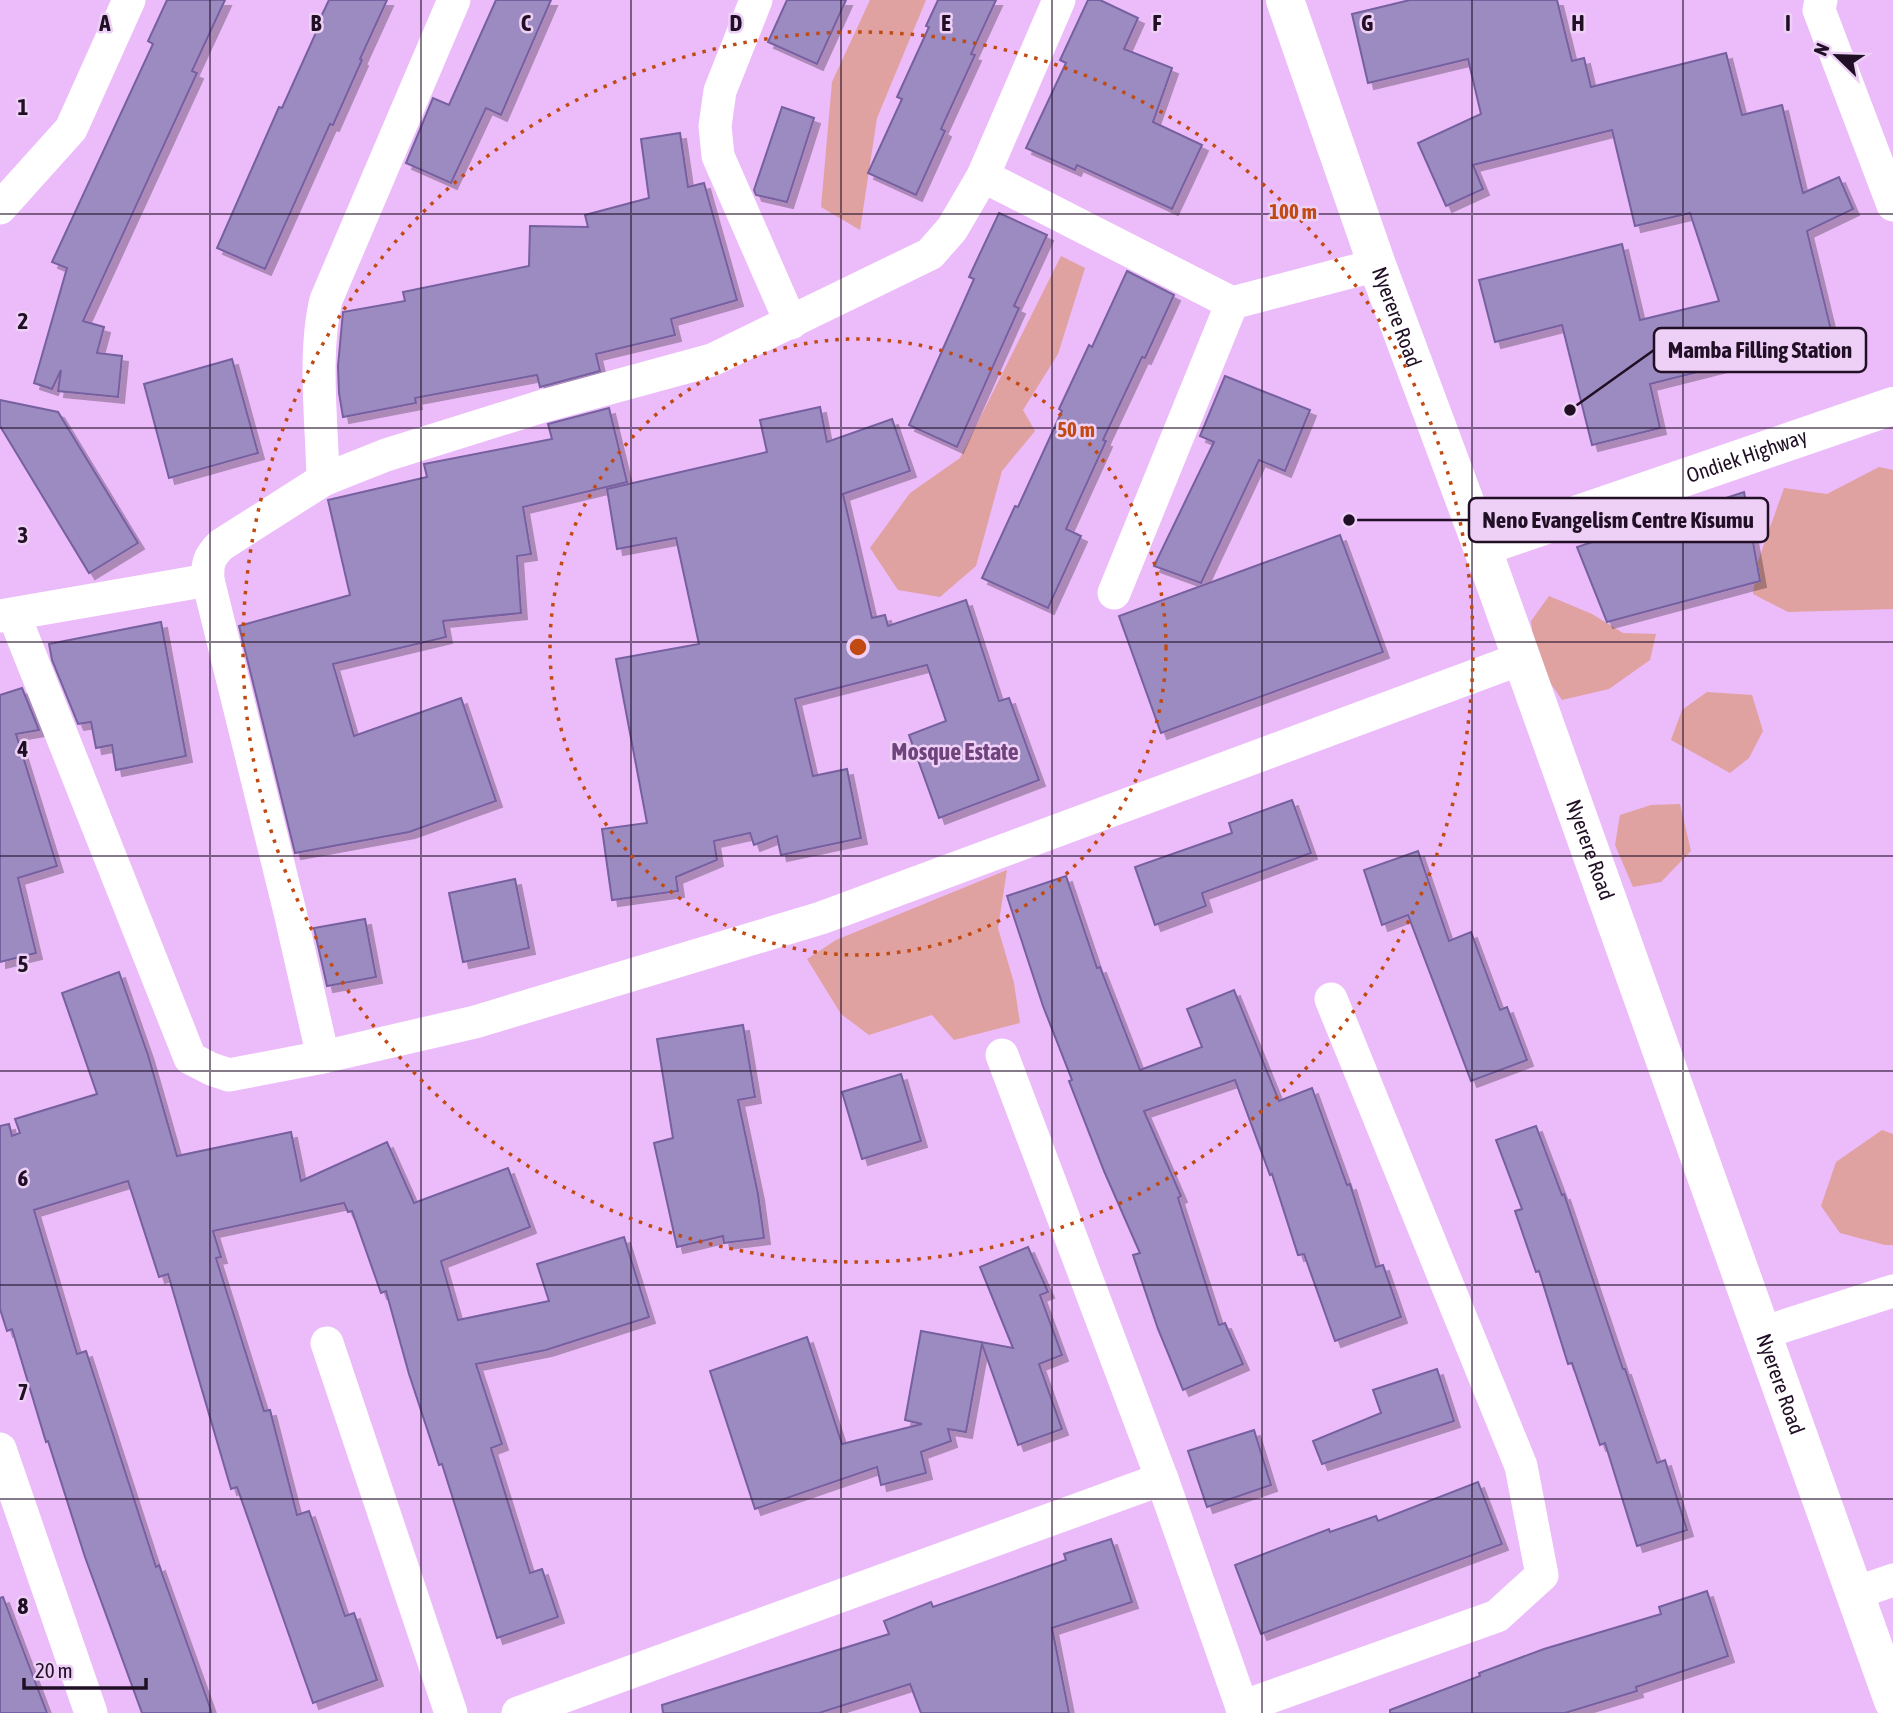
<svg xmlns="http://www.w3.org/2000/svg" width="1893" height="1713" font-family="'Asap Condensed',sans-serif">
	<style>
		.green { fill: #e0a1a1 }
		.building { fill: #9c8bc1; stroke: #7660a0; stroke-width: 2; filter: url(#shadow) }
		.lines { fill: none; stroke-linecap: round; stroke-linejoin: round }
		.minor { stroke: #fff; stroke-width: 33 }
		.secondary { stroke: #fff; stroke-width: 38 }
		.grid { fill: none; stroke: #210f26; stroke-width: 2; stroke-opacity: 0.55 }
		.ring { fill: none; stroke: #c04a11; stroke-width: 3.5; stroke-dasharray: 3.5 7 }
		.labels { text-anchor: middle; stroke-width: 5; stroke-linejoin: round; paint-order: stroke }
		.street-label { font-size: 21px; fill: #210f26; stroke: #eed0f7 }
		.quarter-label { font-size: 24px; font-weight: bold; fill: #6f437b; stroke: #eed0f7 }
		.grid-label { font-size: 23px; text-anchor: middle; font-weight: bold; fill: #210f26; stroke: #eed0f7; stroke-width: 5; stroke-linejoin: round; paint-order: stroke }
		.centre { fill: #c04a11; stroke: #eed0f7; stroke-width: 3.5 }
		.ring-label { font-size: 21px; text-anchor: middle; font-weight: bold; fill: #c04a11; stroke: #eed0f7; stroke-width: 5; stroke-linejoin: round; paint-order: stroke }
		.leader { fill: none; stroke: #210f26; stroke-width: 2.5 }
		.callout-dot { fill: #210f26; stroke: #eed0f7; stroke-width: 2.5 }
		.callout { fill: #eed0f7; stroke: #210f26; stroke-width: 2.5 }
		.callout-label { font-size: 23px; text-anchor: middle; font-weight: bold; fill: #210f26 }
	</style>
	<defs>
		<filter id="shadow"><feDropShadow dx="6" dy="6" stdDeviation="0" flood-color="#0004"/></filter>
	</defs>
	<rect width="100%" height="100%" fill="#ecbbfa"/>
	<g class="green">
		<path d="M870,0H926L877,118L860,230L821,207L832,82Z"/>
		<path d="M1061,256L1085,268L1058,354L1023,410L1035,431L1002,471L976,566L940,597L898,590L870,548L910,493L960,458Z"/>
		<path d="M1879,467L1893,470V609L1788,612L1753,594L1757,564L1784,488L1827,494Z"/>
		<path d="M1549,596L1592,614L1623,633L1656,634L1650,660L1609,689L1562,700L1536,662L1531,621Z"/>
		<path d="M1707,692L1752,695L1763,731L1749,758L1730,773L1671,740L1682,710Z"/>
		<path d="M1680,804L1691,851L1661,882L1633,887L1615,845L1620,815L1651,805Z"/>
		<path d="M1007,870L998,928L1014,983L1020,1023L954,1040L932,1015L869,1035L841,1014L807,959L836,940Z"/>
		<path d="M1882,1130L1893,1134V1245H1885L1840,1233L1821,1206L1836,1162Z"/>
	</g>
	<g class="building">
		<path d="M167,0H225L192,71L197,73L83,321L104,327L97,353L122,356L118,397L58,391L61,370L52,389L34,383L67,268L52,262L153,44L148,41Z"/>
		<path d="M329,0H387L360,59L362,60L333,125L330,124L265,269L217,248L279,107L282,108L319,26L317,25Z"/>
		<path d="M496,0H551L501,115L486,108L451,183L406,163L433,98L449,105Z"/>
		<path d="M787,0H846L817,64L768,42Z"/>
		<path d="M938,0H996L971,54L975,55L941,129L945,131L916,195L868,173L902,99L897,97L929,27L926,26Z"/>
		<path d="M1088,0H1100L1138,18L1124,49L1172,68L1153,122L1202,145L1172,209L1077,165L1075,170L1026,148L1066,63L1060,60Z"/>
		<path d="M1410,0H1557L1572,61L1584,58L1591,87L1726,53L1742,115L1782,105L1803,193L1839,177L1853,209L1807,231L1833,338L1650,384L1660,428L1592,445L1562,325L1495,342L1479,280L1622,244L1640,320L1719,301L1690,213L1635,226L1612,130L1473,165L1483,189L1446,206L1418,143L1481,114L1468,59L1368,83L1352,14Z"/>
		<path d="M782,107L814,118L787,202L756,195L754,190Z"/>
		<path d="M680,133L688,187L704,183L737,300L671,319L675,335L596,354L600,371L540,387L537,375L415,398L416,403L343,417L339,393L338,366L343,312L405,301L403,292L529,266L530,226L588,227L585,215L649,198L641,139Z"/>
		<path d="M999,213L1047,235L1014,306L1019,308L957,447L909,425L974,279L969,277Z"/>
		<path d="M1127,271L1174,295L1145,358L1142,357L1103,440L1106,441L1066,529L1081,536L1048,608L982,578L1015,506L1018,507L1062,411L1059,409L1089,345L1092,347Z"/>
		<path d="M232,359L258,453L169,478L144,384Z"/>
		<path d="M1225,376L1310,410L1285,471L1259,460L1201,583L1154,566L1214,442L1200,436Z"/>
		<path d="M0,400L58,412L138,543L89,573L0,426Z"/>
		<path d="M820,407L827,442L892,419L910,471L843,494L872,618L885,615L888,626L966,600L999,701L1009,698L1039,780L939,818L909,735L946,721L927,665L795,699L813,776L847,769L861,838L781,855L777,836L754,845L750,833L714,841L717,860L676,877L678,891L612,900L602,829L647,823L616,659L699,644L676,538L617,549L607,489L767,452L760,420Z"/>
		<path d="M609,408L627,482L523,507L531,554L517,556L521,613L443,621L446,637L333,664L354,736L461,698L496,801L409,832L295,853L239,626L350,595L328,500L427,477L424,464L552,439L548,424Z"/>
		<path d="M1744,492L1760,581L1607,622L1577,547Z"/>
		<path d="M1340,535L1383,652L1161,733L1119,616Z"/>
		<path d="M161,622L186,756L116,770L112,745L96,748L91,722L78,724L52,660L49,644Z"/>
		<path d="M22,688L39,730L16,734L57,866L18,878L36,953L0,962V695Z"/>
		<path d="M1292,800L1311,853L1202,893L1206,906L1155,925L1135,867L1232,833L1229,823Z"/>
		<path d="M1418,851L1449,941L1471,932L1500,1010L1507,1007L1527,1060L1471,1081L1408,915L1382,925L1364,870Z"/>
		<path d="M1066,876L1097,968L1100,967L1140,1070L1202,1047L1187,1009L1234,990L1279,1101L1312,1088L1347,1185L1350,1184L1376,1267L1383,1265L1401,1317L1335,1341L1304,1254L1298,1255L1272,1174L1270,1175L1235,1080L1144,1111L1181,1196L1178,1198L1219,1325L1225,1323L1243,1364L1183,1390L1158,1329L1133,1255L1140,1253L1104,1171L1069,1081L1072,1080L1043,1006L1007,896Z"/>
		<path d="M515,879L529,948L463,962L449,893Z"/>
		<path d="M365,919L376,977L327,986L314,928Z"/>
		<path d="M119,972L148,1055L177,1156L291,1132L301,1181L387,1142L414,1203L508,1168L530,1227L441,1261L458,1320L549,1301L537,1264L624,1237L649,1317L546,1350L476,1364L502,1444L491,1448L530,1573L542,1569L558,1617L497,1638L442,1464L439,1465L409,1374L386,1291L381,1293L352,1211L348,1212L344,1203L213,1231L221,1257L216,1258L264,1411L270,1410L297,1515L309,1511L345,1616L354,1613L377,1680L313,1703L237,1487L231,1489L168,1274L159,1277L128,1181L34,1210L77,1354L86,1351L156,1567L159,1565L212,1713H142L85,1557L48,1441L46,1442L12,1329L7,1331L0,1309V1126L9,1124L12,1136L20,1133L15,1119L97,1094L62,993Z"/>
		<path d="M743,1025L755,1097L738,1100L758,1194L764,1238L724,1243L723,1236L677,1247L654,1143L673,1138L657,1039Z"/>
		<path d="M901,1074L921,1141L862,1159L842,1092Z"/>
		<path d="M1536,1126L1562,1195L1564,1194L1623,1369H1625L1657,1463L1665,1460L1687,1530L1637,1546L1605,1443L1600,1445L1572,1363L1568,1364L1539,1271L1536,1272L1515,1211L1522,1209L1496,1140Z"/>
		<path d="M1028,1247L1048,1292L1040,1295L1062,1355L1039,1364L1062,1429L1018,1445L982,1344L966,1432L948,1429L951,1441L921,1452L926,1473L881,1485L877,1467L755,1509L710,1371L807,1337L842,1444L922,1424L905,1420L921,1331L1013,1348L980,1267Z"/>
		<path d="M1437,1369L1454,1421L1322,1464L1313,1441L1381,1413L1373,1390Z"/>
		<path d="M1254,1430L1271,1485L1207,1507L1188,1451Z"/>
		<path d="M1478,1482L1502,1544L1261,1634L1235,1565L1329,1529L1330,1532L1376,1516L1378,1521Z"/>
		<path d="M1111,1539L1132,1602L1052,1628L1069,1713H921L910,1684L819,1713H663L662,1705L889,1634L884,1621L931,1602L933,1607L1066,1560L1064,1554Z"/>
		<path d="M1707,1591L1728,1656L1636,1687L1637,1691L1565,1713H1390V1710L1480,1676L1479,1673L1544,1649L1661,1614L1659,1607Z"/>
		<path d="M3,1597L47,1713H0V1598Z"/>
	</g>
	<g class="lines">
		<g class="minor">
			<path d="M756,0L720,91L715,126L718,156L791,323"/>
			<path d="M1821,0L1819,10L1893,205"/>
			<path d="M983,176L1232,303L1377,265"/>
			<path d="M0,208L71,129L129,0"/>
			<path d="M323,480C322,424 313,353 326,300L454,0"/>
			<path d="M1114,593L1232,303"/>
			<path d="M14,615L190,1058L211,1069L229,1075L323,1057L475,1022L821,918L1520,659"/>
			<path d="M0,616L208,580"/>
			<path d="M1002,1055L1162,1479L1244,1713"/>
			<path d="M323,1057L290,912L208,580C207,563 209,557 221,545L323,480L386,455L543,406L712,360L930,254L952,229L983,176L1059,0"/>
			<path d="M1762,1333L1893,1291"/>
			<path d="M327,1343L451,1713"/>
			<path d="M0,1449L91,1713"/>
			<path d="M1853,1594L1893,1580"/>
			<path d="M1242,1707L1497,1616L1542,1575L1521,1466L1331,999"/>
			<path d="M518,1713L1162,1479"/>
		</g>
		<g class="secondary">
			<path id="s1" d="M1285,0L1377,265L1482,547L1893,1701"/>
			<path id="s2" d="M1482,547L1893,406"/>
		</g>
	</g>
	<path class="grid" d="M210,0V1713M421,0V1713M631,0V1713M841,0V1713M1052,0V1713M1262,0V1713M1472,0V1713M1683,0V1713M0,214H1893M0,428H1893M0,642H1893M0,856H1893M0,1071H1893M0,1285H1893M0,1499H1893"/>
	<g class="ring">
		<circle cx="858" cy="647" r="308"/>
		<circle cx="858" cy="647" r="615"/>
	</g>
	<g class="labels">
		<g class="street-label">
			<text dy="7" stroke="none"><textPath href="#s1" startOffset="336">Nyerere Road</textPath></text>
			<text dy="7" stroke="none"><textPath href="#s2" startOffset="280">Ondiek Highway</textPath></text>
			<text dy="7" stroke="none"><textPath href="#s1" startOffset="903">Nyerere Road</textPath></text>
			<text dy="7" stroke="none"><textPath href="#s1" startOffset="1470">Nyerere Road</textPath></text>
		</g>
		<g class="quarter-label">
			<text x="955" y="760">Mosque Estate</text>
		</g>
	</g>
	<g class="grid-label">
		<text x="105" y="31">A</text>
		<text x="316" y="31">B</text>
		<text x="526" y="31">C</text>
		<text x="736" y="31">D</text>
		<text x="946" y="31">E</text>
		<text x="1157" y="31">F</text>
		<text x="1367" y="31">G</text>
		<text x="1578" y="31">H</text>
		<text x="1788" y="31">I</text>
		<text x="23" y="115">1</text>
		<text x="23" y="329">2</text>
		<text x="23" y="543">3</text>
		<text x="23" y="757">4</text>
		<text x="23" y="972">5</text>
		<text x="23" y="1186">6</text>
		<text x="23" y="1400">7</text>
		<text x="23" y="1614">8</text>
	</g>
	<circle cx="858" cy="647" r="10" class="centre"/>
	<g class="ring-label">
		<text x="1293" y="219">100 m</text>
		<text x="1076" y="437">50 m</text>
	</g>
	<path class="leader" d="M1570 410L1654 350M1349 520L1469 520"/>
	<g class="callout-dot">
		<circle cx="1570" cy="410" r="7"/>
		<circle cx="1349" cy="520" r="7"/>
	</g>
	<g class="callout">
		<rect x="1654" y="328" width="212" height="44" rx="7"/>
		<rect x="1469" y="498" width="299" height="44" rx="7"/>
	</g>
	<g class="callout-label">
		<text x="1760" y="358">Mamba Filling Station</text>
		<text x="1618" y="528">Neno Evangelism Centre Kisumu</text>
	</g>
	<g transform="translate(1837 56) rotate(293)" stroke="#eed0f7" stroke-width="5" paint-order="stroke">
	<path d="M0-5L12 26L0 18L-12 26Z" fill="#210f26"/>
	<text y="-10" font-size="19" font-weight="bold" text-anchor="middle" fill="#210f26">N</text>
	</g>
	<path d="M24 1678v10h122v-10" fill="none" stroke="#210f26" stroke-width="3.5"/>
	<text x="35" y="1678" font-size="21" fill="#210f26" stroke="#eed0f7" stroke-width="5" paint-order="stroke">20 m</text>
</svg>
